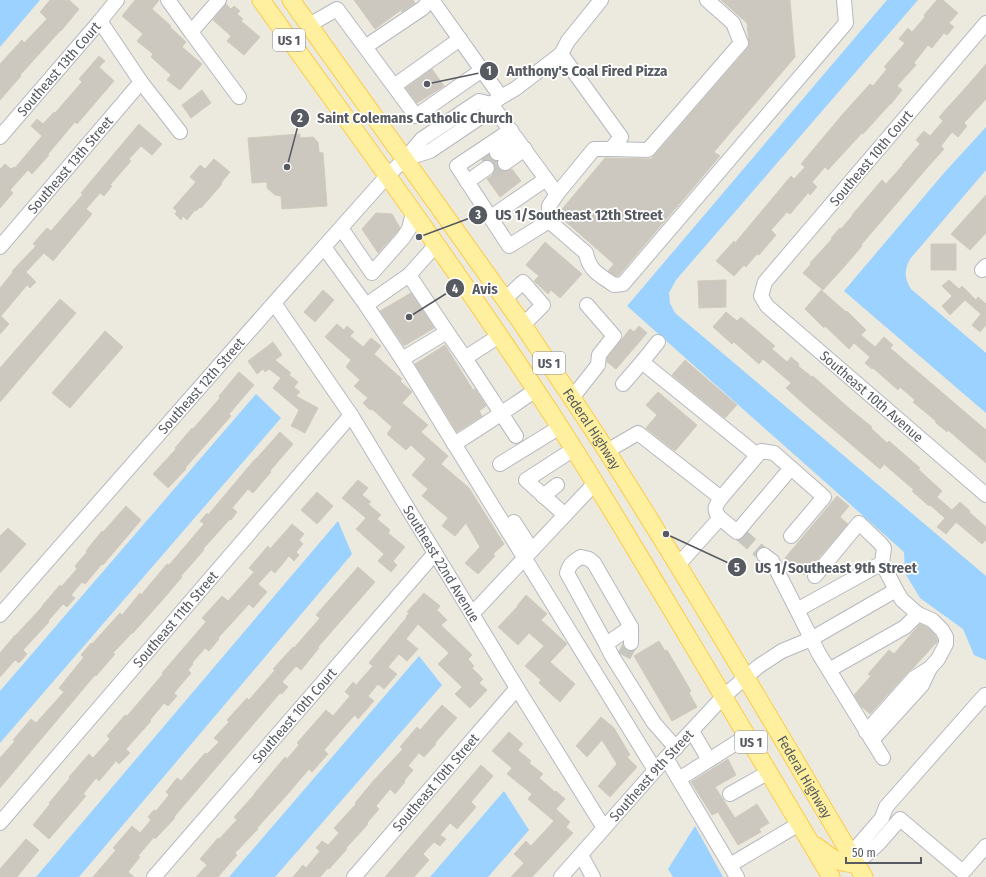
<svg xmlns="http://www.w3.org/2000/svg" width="986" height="877" font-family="'Fira Sans Condensed',sans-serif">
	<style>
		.water { fill: #9bd2ff }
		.building { fill: #ccc7bf; stroke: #d1cbbc }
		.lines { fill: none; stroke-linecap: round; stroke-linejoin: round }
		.minor-tunnel { stroke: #c7c6bf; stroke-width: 14; stroke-dasharray: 14 7; stroke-linecap: butt }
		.minor-casing { stroke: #b6b9bf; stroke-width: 16 }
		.major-casing { stroke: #fdcc45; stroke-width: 19 }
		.minor { stroke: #fff; stroke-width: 14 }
		.major { stroke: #fff0a0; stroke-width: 17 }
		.labels { text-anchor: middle; stroke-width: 3.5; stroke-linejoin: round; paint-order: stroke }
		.shield { fill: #fff; stroke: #898c90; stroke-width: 1 }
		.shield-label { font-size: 13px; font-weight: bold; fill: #575b61 }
		.street-label { font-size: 14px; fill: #575b61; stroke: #fff }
		.leader { fill: none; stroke: #575b61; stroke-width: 1.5 }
		.callout-dot { fill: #575b61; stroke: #fff; stroke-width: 1.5 }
		.mark-label { font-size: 12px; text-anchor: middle; font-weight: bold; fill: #fff }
		.callout-label { font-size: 15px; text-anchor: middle; font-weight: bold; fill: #575b61; stroke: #fff; stroke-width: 3.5; stroke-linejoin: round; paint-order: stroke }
	</style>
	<rect width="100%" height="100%" fill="#ece9de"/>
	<g class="water">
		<path d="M0,0H40L0,47Z"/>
		<path d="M887,0H918L676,280L669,293L670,303L675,313L986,576V660L974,655L963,629L920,598L905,573L904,552L627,306Z"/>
		<path d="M986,127V170L910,259C904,271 904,278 911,289L986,353V413L844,291L944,173Z"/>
		<path d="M256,394L281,418L0,743V691Z"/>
		<path d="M338,521L352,554L79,877H36Z"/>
		<path d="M419,656L442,685L275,877H229Z"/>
		<path d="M504,791L529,830L488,877H430Z"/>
		<path d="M695,826L723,877H673L668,869Z"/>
	</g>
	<g class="building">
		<path d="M50,0H69L79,9L61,31V30L20,75L21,76L0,100V64L22,40L24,43L47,19L40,12Z"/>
		<path d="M135,0H159L152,9L171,26L170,27L186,42L182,47L202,64L180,90L167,80L171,75L151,57L153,54L137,41L143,34L122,16Z"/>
		<path d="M354,0H413L415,3L402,12L401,10L375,29Z"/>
		<path d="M721,0H790L795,57L714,152L720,156L618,276H616L608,271L614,264L558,215V214L605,158L651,159L654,156L747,49L749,44L747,23Z"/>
		<path d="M937,0H943L958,13L949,23L954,27L947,35L944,33L932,48L928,45L914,63L916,65L897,86L902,90L891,104H890L863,134L862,133L828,170L825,167L812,182L817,187L810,195L808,193L790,214L787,212L771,230L776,235L759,255L757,254L746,267L744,265L734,276L716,261L734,241L735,243L791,176L794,179L805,167L801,164L842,115L870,84L873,86L887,69L884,67L905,43L899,39L908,28L912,32L925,17L924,15Z"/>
		<path d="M226,4L231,9L234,6L240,11L237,14L243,19L241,21L260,37L244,55L227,41L231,36L213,20Z"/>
		<path d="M99,56L105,61L99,67L114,81L77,124L75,122L48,154L49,155L32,174L28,170L10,190L13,193L0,208V169L5,164L11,169L14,167L15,168L42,136L31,126L37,119L43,124L54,112L55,113L82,82L79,79Z"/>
		<path d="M986,64V99L964,123L967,126L958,137L952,132L941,146L944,149L926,169L861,245L862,246L844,267L823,290L803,273L811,264L810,263L832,239L831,238L840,228L841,229L853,215H852L882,180L886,184L903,165H902L920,144L916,140L924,131L930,136L943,121L939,117L968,85Z"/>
		<path d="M432,69L444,86L417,103L406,88Z"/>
		<path d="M202,90L211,103L191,118L182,105Z"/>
		<path d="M139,124L162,144L152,155L141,146L129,159L131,161L110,185L112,186L104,196L100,193L86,209L92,214L53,261L44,253L26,272L36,282L30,288L27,285L1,316L9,324L0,334V288L13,272L12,271L36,246L33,244L47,228L51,231L83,194L81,193Z"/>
		<path d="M300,134V138L313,137L318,142L319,152L323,153L327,206L282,209L281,196L275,195L267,188V182L252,183L248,138Z"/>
		<path d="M214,159L230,172L221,183L222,184L201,208L200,207L196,211L195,210L187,220L183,216L181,220L175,214L177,211L173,208L196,182L190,177L200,165L205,169Z"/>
		<path d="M512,169L521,181L500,197L487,179L500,170L505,171Z"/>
		<path d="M986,195V233L970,250L951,234Z"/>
		<path d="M376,213L392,214L400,228L396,233L378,253L362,229Z"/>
		<path d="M545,242L582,274L560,298L551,290L548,294L534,281L539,276L526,265Z"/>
		<rect x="931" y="244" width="25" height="26"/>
		<path d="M726,280V307L699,308L698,281Z"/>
		<path d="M949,280L959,289L962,286L976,300L978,297L986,304V325L980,332L972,325L981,314L965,300L950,315L942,306L952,296L942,286Z"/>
		<path d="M323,290L334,300L315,322L304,312Z"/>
		<path d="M821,290L846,312L847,311L866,330L861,335L875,347L884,337L893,345L890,348L986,430V463L948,430L947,432L935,422L936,421L913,402L915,400L900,387L898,390L873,368L872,369L865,363L870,357L854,343L849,349L825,326L824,328L805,309Z"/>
		<path d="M411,293L434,328L404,346L380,311Z"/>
		<path d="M60,299L76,313L0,402V368Z"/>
		<path d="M726,312L737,321L741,317L775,346L772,349L787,362L791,357L799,364L798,366L812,377L813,376L851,410L872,427L871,428L887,443L889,441L920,468L918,469L942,491L937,497L952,510L960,502L970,511L969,512L986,527V540L982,544L956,522L946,534L937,527L945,518L930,505L929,506L912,491L914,490L884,464L880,469L806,406L786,388L791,383L763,359L759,364L734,342L732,344L713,327Z"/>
		<path d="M337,324L344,330L347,326L354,332L350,336L363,347L371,338L381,346L374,354L402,379L400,381L412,392L402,403L428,425L421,432L448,456L441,464L469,488L504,544L493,554L495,556L478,574L465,563L480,547L466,523L455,536L442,526L448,518L422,496L428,489L412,475L426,459L411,445L406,450L387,434L392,427L372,409L370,410L363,403L368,398L354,386L360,380L346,367L351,360L325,337Z"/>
		<path d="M639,326L647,333L616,369L607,362V358L630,329L634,332Z"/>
		<path d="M105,331L123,347L70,408L52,393Z"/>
		<path d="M273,342L282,355L275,360L291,373L289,375L298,382L294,387L300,392L296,396L318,408L305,433L291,426L299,410L273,388L281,378L269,369L265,372L263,369L257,374L248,361Z"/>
		<path d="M445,345L473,390L475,389L486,406L479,411L482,416L457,432L415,364Z"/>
		<path d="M685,360L737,405L725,418L672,375Z"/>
		<path d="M239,372L254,385L229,414L231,416L185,468L186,469L168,488L153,474L176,449L175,448L192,428L193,429L220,398L219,396Z"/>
		<path d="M658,392L697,425L675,451L646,428L657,415L646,405Z"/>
		<path d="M280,432L293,444L270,471L271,472L253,493L248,489L232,508L237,512L231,520L230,519L203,549L204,550L181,576L182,577L165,597L133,633H132L113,653L115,654L96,676L95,675L0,788V758L15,741L13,740L31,719L36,723L64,692L59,688L84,657L81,655L91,643L92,644L120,613L122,615L140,593L141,595L167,564L169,565L204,524L200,521L207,513L208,515L255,459H256Z"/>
		<path d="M358,480L368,488L362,495L371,502L368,504L381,515L377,519L390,530L388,533L405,547L393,561L397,565L391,572L378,561L384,554L356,529L366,518L342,498Z"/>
		<path d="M317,492L333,506L317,524L301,510Z"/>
		<path d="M837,496L849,506L840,517L848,524L804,575L785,558Z"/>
		<path d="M126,506L141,520L103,565L102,564L85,584L82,582L71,595L75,598L67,607L63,604L48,621L49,622L23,650L27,654L19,663L15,660L0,677V653L15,635V636L42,607V606L60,585L61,587L77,569L75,566L87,552L86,551L102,531L103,532Z"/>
		<path d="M292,524L304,534L299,540L303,544L296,552L299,555L294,561L289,556L275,573L271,570L258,584L267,592L253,608L249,604L218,638L219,639L209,651L205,648L192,663L193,664L188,670L191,673L174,693L177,696L168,706L164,703L150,720L151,721L126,749L130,753L119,764L116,761L99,781L96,778L83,794L86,796L49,839L33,825L50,804L49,803L70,778L69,777L89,754L93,758L110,739L107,736L125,715L127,716L163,674L162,673L206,622L202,618L222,596L228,601L254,572L249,568L268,546L270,549Z"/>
		<path d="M8,528L26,544L0,573V536Z"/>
		<path d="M358,567L375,582L318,647L319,648L301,670L296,666L282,682L288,687L282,694L280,693L174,817L175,818L155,839L154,837L138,856L140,857L128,872L134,877H93L116,850L113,848L132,826L140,833L151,820L148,817L154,810L156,811L169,795L166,792L177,778L181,781L205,753L207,754L219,742L214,738L229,722L227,720L247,698L249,700L275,670L273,669L293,647L294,648L320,618L316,615Z"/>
		<path d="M424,593L440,606L437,610L447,620L441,625L472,655L468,659L474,666L472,668L483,679L479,683L487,690L470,708L455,694L462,687L438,664L449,653L418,624L406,639L418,649L407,661L399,654L388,667L397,674L384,689L378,684L368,696L374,701L358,719L355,715L351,719L324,750L328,754L312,772L309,769L286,796L257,828L258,829L235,853L237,855L218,877H196L207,865L200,859L218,838L219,839L237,820L234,817L254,795V794L285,757L287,759L299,745L297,743L326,710L333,716L350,696L345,692L353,682L356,685L373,666L369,663L407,617L406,616L409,613L407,612Z"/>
		<path d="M526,595L547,614L541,620L567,644L550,662L575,684L560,702L539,683L541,680L525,666L544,646L529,633L518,645L498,627L518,606H517Z"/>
		<path d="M920,624L927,627L935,635L938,641L913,668L908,672L870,714L861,706L854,695L871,676L868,674L889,650L894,654Z"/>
		<path d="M659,641L665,651L667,650L691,691L689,693L697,707L672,721L634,656Z"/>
		<path d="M442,705L457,718L435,743L436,744L424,757L419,753L408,766L413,770L404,781L405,782L395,794L390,789L376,806L379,809L367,823L368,824L346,848L347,849L329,869L328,868L320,877H293L303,865L306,868L320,851L316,848L322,841L328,845L339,833L334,828L356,804L355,803L374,780L403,749L400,747L417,727L420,730Z"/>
		<path d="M601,717L614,728L630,755L627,757L637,767L610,797L598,786L617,764L602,740L587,757L576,746Z"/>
		<path d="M509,732L523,744L518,750L519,751L531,761L529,763L543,774L539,778L555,792L556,791L565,799L556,809L570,822L566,827L573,833L532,877H511L524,863L514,854L526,841L531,846L554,821L528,799L532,794L507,774L512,768L492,751Z"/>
		<path d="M728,759L736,775L715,787L735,818L757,804L769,823L759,829L761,832L738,845L718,812L712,815L691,782Z"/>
		<path d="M481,765L493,776L471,802L476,807L457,829L450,823L440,835L446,839L440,846L434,842L423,854L429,860L414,877H385Z"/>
		<path d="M26,839L39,850L17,877H0V869Z"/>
	</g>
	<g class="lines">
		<g class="minor-tunnel">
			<path d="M484,163L497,153"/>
			<path d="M491,173L505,163"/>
			<path d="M741,535L764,555"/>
			<path d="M624,656L631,643"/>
		</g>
		<g class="minor-casing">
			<g id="minor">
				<path d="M168,0L191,32L219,0"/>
				<path d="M432,0L501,97"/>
				<path d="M707,0L733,23L741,43L648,150L611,149H594L557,194L549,206V221L586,253C589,271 600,275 614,285L623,284L846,23L844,0"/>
				<path d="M100,21L141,82L180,132"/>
				<path id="s1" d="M986,23L765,282L761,296L767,306L986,495"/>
				<path d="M309,25L337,9L365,47L423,8L430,0"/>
				<path d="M191,32L239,97"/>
				<path d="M365,47L416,116L482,70"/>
				<path d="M561,54L568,41L601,0"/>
				<path d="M394,86L460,39"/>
				<path d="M511,130L457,166L509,246L549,221"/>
				<path id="s2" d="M0,137L100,21L117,0"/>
				<path d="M497,153L517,139"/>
				<path d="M405,159L430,151L488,112L491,104L501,97L515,89L561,54L621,137L611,149"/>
				<path d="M505,163L525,149"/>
				<path d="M467,182L487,168"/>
				<path d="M491,217L546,179"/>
				<path d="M341,228L372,273L403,238L409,229L413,213"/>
				<path id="s3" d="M0,247L141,82"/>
				<path d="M324,247L366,305L402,359L655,770"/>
				<path d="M982,270L986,266"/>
				<path d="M505,299L523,282L543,305L523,325"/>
				<path id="s4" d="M274,303L351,415L517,688L604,828"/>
				<path d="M366,305L409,275L436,245"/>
				<path d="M447,332L465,358L516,436"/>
				<path d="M465,358L499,336"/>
				<path d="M402,359L447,332L409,275"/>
				<path d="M642,362L658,342"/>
				<path d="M623,384L642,362L757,455"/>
				<path d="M572,398L598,365L599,355L614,336L587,305"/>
				<path d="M454,444C482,427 509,408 536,390"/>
				<path d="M607,451L638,433L721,498C715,506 713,510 720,518L678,565"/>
				<path d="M500,464L560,427"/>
				<path d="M543,496L557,485"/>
				<path d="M721,498L761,451L774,453L824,497L791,536"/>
				<path d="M565,515L526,480L574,449"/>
				<path d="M720,518L737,532L791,468"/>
				<path d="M514,522L532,550"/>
				<path d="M764,555L772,561L797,610L819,654L883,758"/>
				<path d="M815,576L859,523L880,543L884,548L882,563L896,590L902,600L918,614"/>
				<path d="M797,610L882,563"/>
				<path d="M472,614L595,483"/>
				<path id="s5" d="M0,615L274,303L387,176L405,159L422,139L479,101L491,104L557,194"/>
				<path d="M631,643V627L594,563L589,559L581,557C573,562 570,563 567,573L606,644L612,656L654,723L676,748"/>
				<path d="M606,644L631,627"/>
				<path d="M829,670L905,627L918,614L932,620L942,630L946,637V644L938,659L930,668L914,678L866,732"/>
				<path d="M692,731L709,760"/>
				<path d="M872,740L922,685L930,668"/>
				<path d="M666,758L737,877"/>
				<path d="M679,779L747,736"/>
				<path d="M730,794L769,772"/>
				<path id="s6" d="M0,823L351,415"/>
				<path d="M581,855L593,877"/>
				<path d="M850,855L882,818L886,807L985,695L986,696"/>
				<path d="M856,864L879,843L900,819L963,872L986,846"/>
				<path d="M730,865L799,824"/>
				<path id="s7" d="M154,877L435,553"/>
				<path id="s8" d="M354,877L517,688"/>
				<path id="s9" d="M561,877L666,758L724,696L746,677L759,666L782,651L811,639L896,590"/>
			</g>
		</g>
		<g class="major-casing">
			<g id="major">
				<path d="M261,0C357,134 455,267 545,404C586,466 623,529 661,592C718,687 775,782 831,877"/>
				<path id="s10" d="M291,0L521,322C550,366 580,409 608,453C697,593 780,735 864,877"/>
				<path d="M816,846C831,857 836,863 856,864"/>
			</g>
		</g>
		<use href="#minor" class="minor"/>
		<use href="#major" class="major"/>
	</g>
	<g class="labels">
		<g class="shield">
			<rect x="273" y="29" width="32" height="22" rx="3"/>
			<rect x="533" y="352" width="32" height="22" rx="3"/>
			<rect x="735" y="731" width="32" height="22" rx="3"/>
		</g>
		<g class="shield-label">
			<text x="289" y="45">US 1</text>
			<text x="549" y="368">US 1</text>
			<text x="751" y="747">US 1</text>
		</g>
		<g class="street-label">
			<text dy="5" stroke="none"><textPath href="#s2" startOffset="90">Southeast 13th Court</textPath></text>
			<text transform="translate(871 158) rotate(-50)" y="5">Southeast 10th Court</text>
			<text dy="5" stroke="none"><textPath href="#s3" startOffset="108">Southeast 13th Street</textPath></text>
			<text dy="5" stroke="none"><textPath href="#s5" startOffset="305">Southeast 12th Street</textPath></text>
			<text dy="5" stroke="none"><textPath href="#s1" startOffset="505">Southeast 10th Avenue</textPath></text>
			<text dy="5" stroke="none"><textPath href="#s10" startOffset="524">Federal Highway</textPath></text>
			<text dy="5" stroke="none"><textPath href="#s4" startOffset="310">Southeast 22nd Avenue</textPath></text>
			<text dy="5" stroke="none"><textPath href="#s6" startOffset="269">Southeast 11th Street</textPath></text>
			<text dy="5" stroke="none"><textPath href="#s7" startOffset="214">Southeast 10th Court</textPath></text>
			<text dy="5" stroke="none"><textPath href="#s9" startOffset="136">Southeast 9th Street</textPath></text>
			<text dy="5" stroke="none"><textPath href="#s10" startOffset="932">Federal Highway</textPath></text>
			<text dy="5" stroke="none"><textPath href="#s8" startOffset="125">Southeast 10th Street</textPath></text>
		</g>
	</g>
	<path class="leader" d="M427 84L489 71M287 167L300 118M419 237L478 215M409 317L455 288M666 534L737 567"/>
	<g class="callout-dot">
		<circle cx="427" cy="84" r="4"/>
		<circle cx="287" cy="167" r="4"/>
		<circle cx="419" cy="237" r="4"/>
		<circle cx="409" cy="317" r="4"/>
		<circle cx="666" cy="534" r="4"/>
		<circle cx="489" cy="71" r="10"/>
		<circle cx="300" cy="118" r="10"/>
		<circle cx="478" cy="215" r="10"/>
		<circle cx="455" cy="288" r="10"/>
		<circle cx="737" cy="567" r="10"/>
	</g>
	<g class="mark-label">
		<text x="489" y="75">1</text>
		<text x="300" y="122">2</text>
		<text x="478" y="219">3</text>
		<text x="455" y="293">4</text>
		<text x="737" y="572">5</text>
	</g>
	<g class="callout-label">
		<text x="587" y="76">Anthony's Coal Fired Pizza</text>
		<text x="415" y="123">Saint Colemans Catholic Church</text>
		<text x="579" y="220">US 1/Southeast 12th Street</text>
		<text x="485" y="294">Avis</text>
		<text x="836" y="573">US 1/Southeast 9th Street</text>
	</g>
	<path d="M846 857v6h75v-6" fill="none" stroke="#575b61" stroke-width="2"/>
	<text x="852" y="857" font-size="12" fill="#575b61" stroke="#ffffff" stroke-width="3" paint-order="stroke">50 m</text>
</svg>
